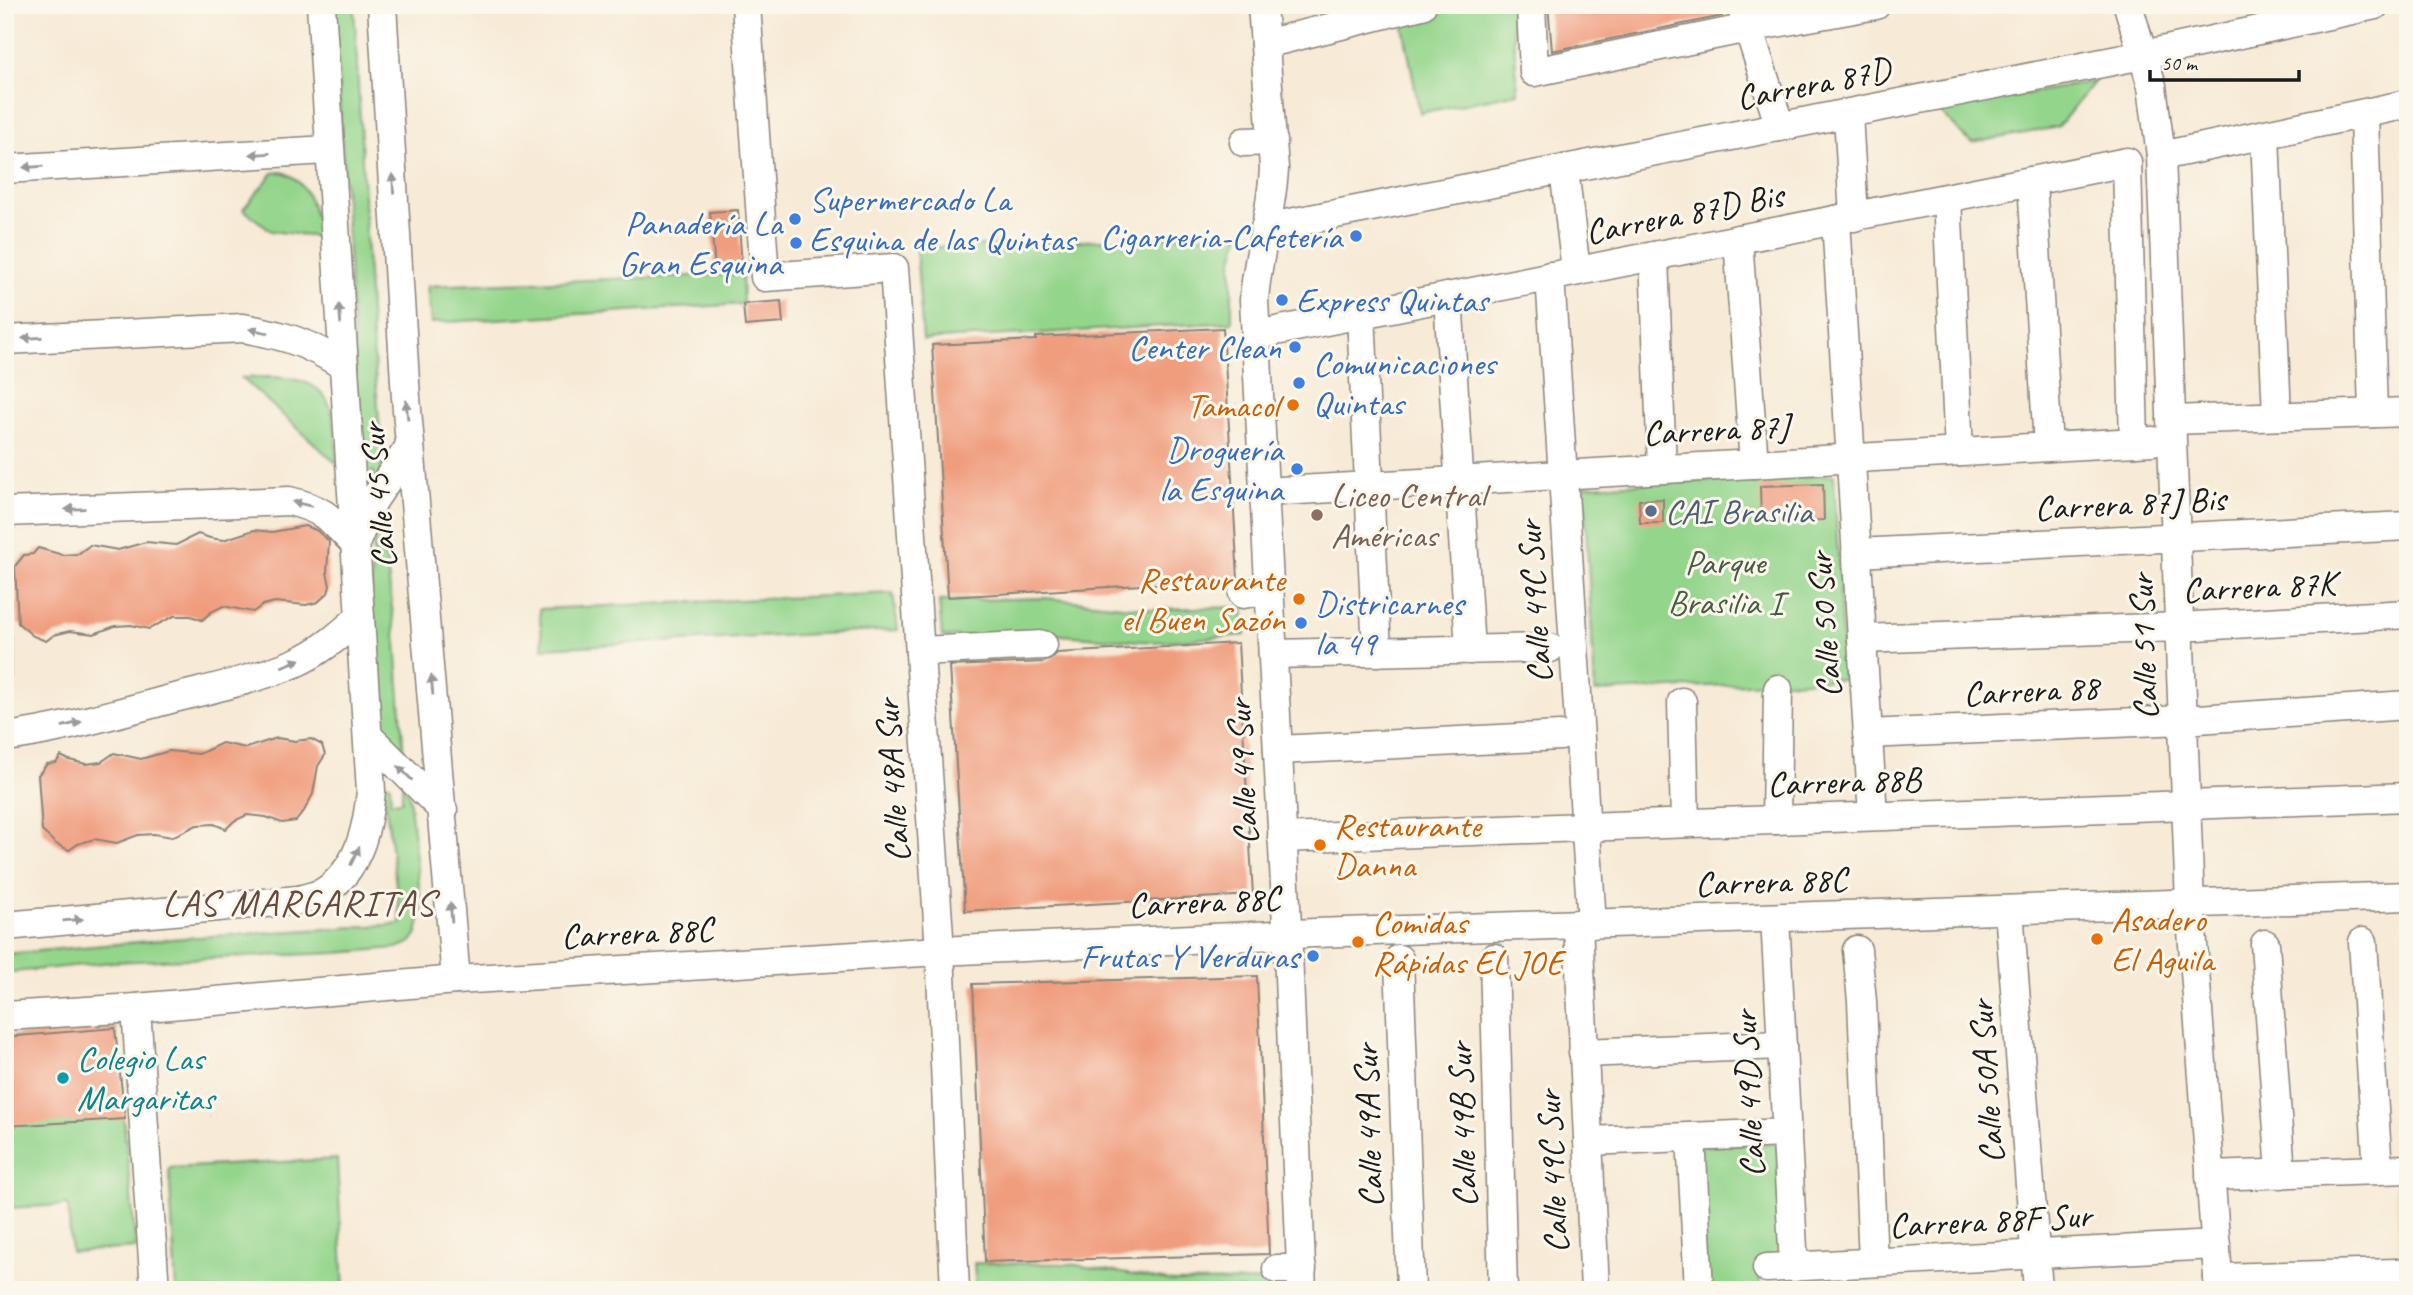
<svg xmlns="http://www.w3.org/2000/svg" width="2413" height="1295" font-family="Caveat,sans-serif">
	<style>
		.built { fill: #ebd8ba }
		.green { fill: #94d58c; stroke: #587854; stroke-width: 2 }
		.building { fill: #f09d7e }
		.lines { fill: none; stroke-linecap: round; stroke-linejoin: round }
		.minor-casing { stroke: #8a8379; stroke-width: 31 }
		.minor { stroke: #fff; stroke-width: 28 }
		.oneway { fill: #999 }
		.shop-dot { fill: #3f7fe0; stroke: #fbf7ec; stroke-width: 2.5 }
		.food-dot { fill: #e8710a; stroke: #fbf7ec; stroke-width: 2.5 }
		.service-dot { fill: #5c6f8a; stroke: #fbf7ec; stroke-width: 2.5 }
		.education-dot { fill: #8d6e63; stroke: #fbf7ec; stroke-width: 2.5 }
		.culture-dot { fill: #0f9aa8; stroke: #fbf7ec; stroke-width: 2.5 }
		.labels { text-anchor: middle; stroke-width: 6; stroke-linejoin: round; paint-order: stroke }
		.street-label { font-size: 35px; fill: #1c1c1c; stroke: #fbf7ec }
		.shop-label { font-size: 35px; fill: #366cbe; stroke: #fbf7ec; text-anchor: end }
		.food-label { font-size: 35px; fill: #c56008; stroke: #fbf7ec; text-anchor: start }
		.education-label { font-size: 35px; fill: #785e54; stroke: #fbf7ec; text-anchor: start }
		.service-label { font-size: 35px; fill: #4e5e75; stroke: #fbf7ec; text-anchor: start }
		.park-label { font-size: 35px; fill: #465d43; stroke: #fbf7ec }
		.culture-label { font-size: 35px; fill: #0d838f; stroke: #fbf7ec; text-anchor: start }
		.neighbourhood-label { font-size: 37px; letter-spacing: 2px; fill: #66493e; stroke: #fbf7ec }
	</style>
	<rect width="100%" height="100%" fill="#fbf7ec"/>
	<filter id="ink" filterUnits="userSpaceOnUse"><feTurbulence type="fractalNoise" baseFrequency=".0143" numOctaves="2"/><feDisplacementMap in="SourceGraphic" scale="14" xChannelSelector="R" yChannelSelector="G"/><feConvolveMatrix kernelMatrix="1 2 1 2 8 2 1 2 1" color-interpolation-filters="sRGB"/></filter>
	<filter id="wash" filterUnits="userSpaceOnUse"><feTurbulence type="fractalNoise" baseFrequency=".00686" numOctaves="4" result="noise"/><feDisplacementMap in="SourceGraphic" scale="28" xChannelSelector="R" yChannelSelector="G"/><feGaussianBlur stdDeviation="1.57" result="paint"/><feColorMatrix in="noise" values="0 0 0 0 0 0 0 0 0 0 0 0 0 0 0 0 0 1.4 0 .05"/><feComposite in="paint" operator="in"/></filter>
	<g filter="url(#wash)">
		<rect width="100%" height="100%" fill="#f7ead6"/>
		<path class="built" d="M2408,1180V1290H2402L2394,1181Z"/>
		<g class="green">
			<path d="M334,5H354L370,312L383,466L374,487V471L361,474Z"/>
			<path d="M1462,5H1511L1518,93L1420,113L1402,21Z"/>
			<path d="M2095,81L2058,127L1971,143L1938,110Z"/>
			<path d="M282,172C309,180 315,213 320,237L271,231L243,209L273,173Z"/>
			<path d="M1240,234L1232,263V322L923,340L916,248Z"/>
			<path d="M742,274L743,304L431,323L427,286Z"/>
			<path d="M271,377C336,379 334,409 337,464L242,378Z"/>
			<path d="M1834,475L1844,679L1595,692L1584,486Z"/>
			<path d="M380,505L396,642L404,756L380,732L369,613L375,530Z"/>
			<path d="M5,536L10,539L15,680L5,686Z"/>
			<path d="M893,593L898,630L543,648L539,609Z"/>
			<path d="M1045,598L1152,609L1243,607L1245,635L1154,642L1047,634L942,637L939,601Z"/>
			<path d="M383,783L390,784L391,802L402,801V784L409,794L422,913L417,933L410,943L397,948L336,953L112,962L5,973V954L183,938L401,924Z"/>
			<path d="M115,1028L136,1248L71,1252L68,1205L5,1208V1037Z"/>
			<path d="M1777,1143L1782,1257L1759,1258L1760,1290H1705L1699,1146Z"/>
			<path d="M337,1159L344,1290H176L169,1168Z"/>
			<path d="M974,1263L1070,1264L1174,1282L1277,1281V1290H976Z"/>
		</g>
		<g id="blocks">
			<g class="building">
				<path d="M1548,5H1718L1722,16L1552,51Z"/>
				<path d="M738,210L742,267L715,269L710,212Z"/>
				<path d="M781,301L783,323L745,326L743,304Z"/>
				<path d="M1223,328L1238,579L948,597L932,345L1036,340V337Z"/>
				<path d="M1823,484L1824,520L1761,521L1760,486Z"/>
				<path d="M1663,499V523H1640L1639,500Z"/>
				<path d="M305,526L316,530L329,541L327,572L330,586L328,593L318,602L306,605L275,602L263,605L253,612L223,606L211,612L202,620L191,616H174L149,629L131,625L115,626L94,634L70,631L54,635L46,641L33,636L18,623L15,566L24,555L33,554L38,548L63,555L78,554L90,545L118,550L146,542L176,545L198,534L210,538L223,540L254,530L272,532Z"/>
				<path d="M1238,643L1253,895L965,911L950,666L1044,662L1051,659L1057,653Z"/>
				<path d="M277,738L295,741L311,739L322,745L325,755L318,766L313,794L304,811L296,821L282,823L266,817L247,815L234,821L226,829L214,824L197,825L172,837L154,834L138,835L117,843L94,839L78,844L69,850L56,844L42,831L38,775L47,764L56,763L61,756L69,760L86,764L101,762L114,753L141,759L169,751L199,754L222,743L246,748Z"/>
				<path d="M1257,976L1269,1254L985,1262L973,984Z"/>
				<path d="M115,1028L125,1119L5,1126V1037Z"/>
			</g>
		</g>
	</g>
	<g filter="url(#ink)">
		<use href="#blocks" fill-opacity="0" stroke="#8a8379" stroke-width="2"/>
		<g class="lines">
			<g class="minor-casing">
				<g id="minor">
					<path d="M382,5L406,398L456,980"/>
					<path d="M746,5L765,277L894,268L940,951L955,1290"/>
					<path d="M1262,5L1274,168C1272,213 1257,256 1254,300L1286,904L1302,1290"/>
					<path d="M1531,5L1534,72L1748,28L1876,5"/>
					<path d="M1741,5L1780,127"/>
					<path d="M2128,5L2152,86L2161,156L2190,904L2219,1290"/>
					<path d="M1265,44L1422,5"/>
					<path d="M1848,114L1854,217"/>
					<path d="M2364,114L2373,413"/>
					<path d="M2265,135L2277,416"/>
					<path d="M1244,142L1273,141"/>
					<path d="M2161,156L2408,104"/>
					<path d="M5,169L328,150"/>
					<path d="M1564,169L1576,271"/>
					<path d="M2032,181L2048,447"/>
					<path d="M1947,198L1959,452"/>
					<path d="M1836,220L1873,816"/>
					<path d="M1265,228L2143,55L2375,5"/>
					<path d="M1738,239L1754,464"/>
					<path d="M1654,256L1662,469"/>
					<path d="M1550,276L1592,924"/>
					<path d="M1448,297L1470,650"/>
					<path d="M1361,314L1377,652"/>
					<path d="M1256,335L2127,162L2134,442"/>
					<path d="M5,340L243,328C286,336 307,342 344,366"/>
					<path d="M2171,420L2408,412"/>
					<path d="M1264,492L2153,441"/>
					<path d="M5,512L289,501C324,509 331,519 355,544L373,501L410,446"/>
					<path d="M1856,553L2408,526"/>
					<path d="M1243,594L1269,590"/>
					<path d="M1862,639L2179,627L2408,614"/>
					<path d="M920,651L1043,645"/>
					<path d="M1273,654L1550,648"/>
					<path d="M1682,702L1685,823"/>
					<path d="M1867,734L2183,720L2408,705"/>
					<path d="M368,736L443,810"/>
					<path d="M5,737C60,730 113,714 167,700C209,689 254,680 295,663C320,652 340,635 360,617"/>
					<path d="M1278,750L1560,736"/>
					<path d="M1776,820L1778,689"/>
					<path d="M1282,838L2408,797"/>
					<path d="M2009,910L2038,1290"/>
					<path d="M1775,918L1794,1267"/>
					<path d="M1578,924L1595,1290"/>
					<path d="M5,926L298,900C306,898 317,896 324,892C359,869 367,830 371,791L321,5"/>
					<path d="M2363,942L2378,1170"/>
					<path d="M2265,944L2281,1174"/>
					<path d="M1857,950L1862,1001L1873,1262"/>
					<path d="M1494,958L1503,1290"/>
					<path d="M1399,959L1411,1290"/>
					<path d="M136,1008L155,1290"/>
					<path d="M5,1016L136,1008L456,980L940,951L1315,933L2408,896"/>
					<path d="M1583,1053L1782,1045"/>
					<path d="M1691,1137L1699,1290"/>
					<path d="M1588,1141L1787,1133"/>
					<path d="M2210,1176L2408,1169"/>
					<path d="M1767,1268L2216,1245"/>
					<path d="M1277,1269H1302"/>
					<path d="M2218,1278L2396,1273"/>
				</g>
			</g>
			<use href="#minor" class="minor"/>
		</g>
		<defs><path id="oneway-solid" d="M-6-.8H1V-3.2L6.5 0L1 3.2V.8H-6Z" transform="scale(1.75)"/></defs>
		<g class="oneway">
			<use href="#oneway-solid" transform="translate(260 154) rotate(177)"/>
			<use href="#oneway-solid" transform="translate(33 167) rotate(177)"/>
			<use href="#oneway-solid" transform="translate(393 183) rotate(-93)"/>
			<use href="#oneway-solid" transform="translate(340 314) rotate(-94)"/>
			<use href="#oneway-solid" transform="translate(259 331) rotate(-169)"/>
			<use href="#oneway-solid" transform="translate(32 338) rotate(177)"/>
			<use href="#oneway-solid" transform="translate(407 410) rotate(-95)"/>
			<use href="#oneway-solid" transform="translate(302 504) rotate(-167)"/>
			<use href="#oneway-solid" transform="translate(75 509) rotate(178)"/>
			<use href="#oneway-solid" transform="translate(291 663) rotate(-22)"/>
			<use href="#oneway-solid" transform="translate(432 685) rotate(-95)"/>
			<use href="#oneway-solid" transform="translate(72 724) rotate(-14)"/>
			<use href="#oneway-solid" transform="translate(405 773) rotate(-135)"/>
			<use href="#oneway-solid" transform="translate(355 856) rotate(-64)"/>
			<use href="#oneway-solid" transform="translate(451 912) rotate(-95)"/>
			<use href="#oneway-solid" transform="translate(73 920) rotate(-5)"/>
		</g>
	</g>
	<g class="shop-dot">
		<circle cx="795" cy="219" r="7"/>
		<circle cx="1356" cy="236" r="7"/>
		<circle cx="796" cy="243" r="7"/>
		<circle cx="1282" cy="300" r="7"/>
		<circle cx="1295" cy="347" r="7"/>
		<circle cx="1299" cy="383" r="7"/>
		<circle cx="1297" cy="469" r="7"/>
		<circle cx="1301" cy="623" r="7"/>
		<circle cx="1313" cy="956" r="7"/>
	</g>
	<g class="food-dot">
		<circle cx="1293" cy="405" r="7"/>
		<circle cx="1299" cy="599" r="7"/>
		<circle cx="1320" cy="845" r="7"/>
		<circle cx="2097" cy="939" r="7"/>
		<circle cx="1358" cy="942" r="7"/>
	</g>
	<circle class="service-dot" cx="1651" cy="511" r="7"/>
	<circle class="education-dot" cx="1317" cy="515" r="7"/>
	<circle class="culture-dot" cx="63" cy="1078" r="7"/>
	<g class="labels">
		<g class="street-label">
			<text transform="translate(1813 83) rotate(-11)" y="12">Carrera 87D</text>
			<text transform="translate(1684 213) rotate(-11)" y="12">Carrera 87D Bis</text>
			<text transform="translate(1716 429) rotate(-3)" y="12">Carrera 87J</text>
			<text transform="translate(378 496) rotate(-95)" y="12">Calle 45 Sur</text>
			<text transform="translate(2130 503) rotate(-3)" y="12">Carrera 87J Bis</text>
			<text transform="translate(2259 586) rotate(-3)" y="12">Carrera 87K</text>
			<text transform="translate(1534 602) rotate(-94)" y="12">Calle 49C Sur</text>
			<text transform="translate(1824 625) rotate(-94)" y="12">Calle 50 Sur</text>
			<text transform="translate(2143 647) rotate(-92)" y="12">Calle 51 Sur</text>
			<text transform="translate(2031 690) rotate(-3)" y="12">Carrera 88</text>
			<text transform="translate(1242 772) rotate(-93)" y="12">Calle 49 Sur</text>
			<text transform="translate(892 781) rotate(-94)" y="12">Calle 48A Sur</text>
			<text transform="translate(1844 781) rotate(-2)" y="12">Carrera 88B</text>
			<text transform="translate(1771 881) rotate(-2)" y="12">Carrera 88C</text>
			<text transform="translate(1204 901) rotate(-3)" y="12">Carrera 88C</text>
			<text transform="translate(637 932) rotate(-3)" y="12">Carrera 88C</text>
			<text transform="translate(1986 1082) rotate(-94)" y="12">Calle 50A Sur</text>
			<text transform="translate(1748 1094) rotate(-93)" y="12">Calle 49D Sur</text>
			<text transform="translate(1462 1125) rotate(-92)" y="12">Calle 49B Sur</text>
			<text transform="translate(1368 1126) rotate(-92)" y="12">Calle 49A Sur</text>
			<text transform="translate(1552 1172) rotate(-93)" y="12">Calle 49C Sur</text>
			<text transform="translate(1990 1220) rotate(-3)" y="12">Carrera 88F Sur</text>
		</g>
		<g class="shop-label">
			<text x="809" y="211" text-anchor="start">Supermercado La<tspan x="809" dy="40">Esquina de las Quintas</tspan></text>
			<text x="782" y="235">Panadería La<tspan x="782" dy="40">Gran Esquina</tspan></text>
			<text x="1342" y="248">Cigarreria-Cafetería</text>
			<text x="1296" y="312" text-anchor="start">Express Quintas</text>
			<text x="1281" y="359">Center Clean</text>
			<text x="1313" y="375" text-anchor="start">Comunicaciones<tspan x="1313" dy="40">Quintas</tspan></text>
			<text x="1283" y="461">Droguería<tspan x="1283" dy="40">la Esquina</tspan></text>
			<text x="1315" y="615" text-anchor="start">Districarnes<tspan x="1315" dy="40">la 49</tspan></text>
			<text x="1299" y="968">Frutas Y Verduras</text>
		</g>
		<g class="food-label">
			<text x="1279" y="417" text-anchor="end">Tamacol</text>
			<text x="1285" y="591" text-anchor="end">Restaurante<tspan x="1285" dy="40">el Buen Sazón</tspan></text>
			<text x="1334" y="837">Restaurante<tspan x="1334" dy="40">Danna</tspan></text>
			<text x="2111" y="931">Asadero<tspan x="2111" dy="40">El Aguila</tspan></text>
			<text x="1372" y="934">Comidas<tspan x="1372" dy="40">Rápidas EL JOE</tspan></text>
		</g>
		<g class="education-label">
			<text x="1331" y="507">Liceo Central<tspan x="1331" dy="40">Américas</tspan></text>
		</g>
		<g class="service-label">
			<text x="1665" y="523">CAI Brasilia</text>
		</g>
		<g class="park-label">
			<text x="1725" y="574">Parque<tspan x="1725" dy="40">Brasilia I</tspan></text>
		</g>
		<g class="culture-label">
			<text x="77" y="1070">Colegio Las<tspan x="77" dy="40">Margaritas</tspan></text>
		</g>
		<g class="neighbourhood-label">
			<text x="299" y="915">LAS MARGARITAS</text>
		</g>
	</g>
	<rect width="2413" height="1295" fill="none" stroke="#fbf7ec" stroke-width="28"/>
	<path d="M2150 70v10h149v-10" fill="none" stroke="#1c1c1c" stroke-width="3.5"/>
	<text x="2161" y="70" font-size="21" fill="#1c1c1c" stroke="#fbf7ec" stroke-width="5" paint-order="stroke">50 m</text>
</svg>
